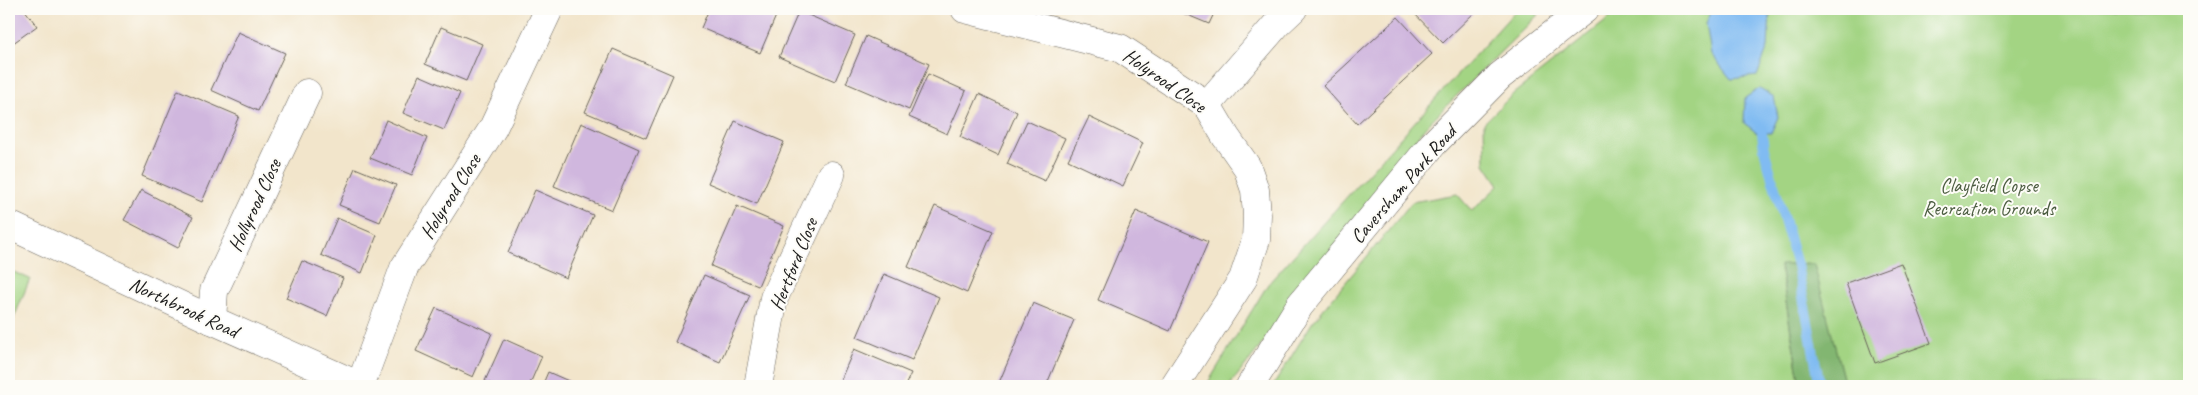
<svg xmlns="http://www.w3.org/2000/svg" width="2198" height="395" font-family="Caveat,sans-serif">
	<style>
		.green { fill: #a3d483; stroke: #607850 }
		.forest { fill: #82b671; stroke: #4f6946 }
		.water { fill: #80bbf2; stroke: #4e6c87 }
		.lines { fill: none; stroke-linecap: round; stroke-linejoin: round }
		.stream { stroke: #80bbf2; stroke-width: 10 }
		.building { fill: #d0b7de }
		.minor-casing { stroke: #676259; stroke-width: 29 }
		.tertiary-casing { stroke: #676259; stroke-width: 29 }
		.minor { stroke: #fff; stroke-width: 28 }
		.tertiary { stroke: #fff; stroke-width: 28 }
		.labels { text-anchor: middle; stroke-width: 4; stroke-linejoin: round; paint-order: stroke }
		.street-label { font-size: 20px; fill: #1c1c1c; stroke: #fdfcf7 }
		.park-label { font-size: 20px; fill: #4b5c40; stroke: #fdfcf7 }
	</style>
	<rect width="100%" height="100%" fill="#fdfcf7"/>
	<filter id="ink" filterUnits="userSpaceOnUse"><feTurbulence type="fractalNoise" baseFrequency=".02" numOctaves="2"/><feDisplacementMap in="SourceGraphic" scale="10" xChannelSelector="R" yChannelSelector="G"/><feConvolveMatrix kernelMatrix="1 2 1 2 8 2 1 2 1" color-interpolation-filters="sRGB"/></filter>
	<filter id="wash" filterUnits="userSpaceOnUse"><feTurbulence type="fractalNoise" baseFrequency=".0096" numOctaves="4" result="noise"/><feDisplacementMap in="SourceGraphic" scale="20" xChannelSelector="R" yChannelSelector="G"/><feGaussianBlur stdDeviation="1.12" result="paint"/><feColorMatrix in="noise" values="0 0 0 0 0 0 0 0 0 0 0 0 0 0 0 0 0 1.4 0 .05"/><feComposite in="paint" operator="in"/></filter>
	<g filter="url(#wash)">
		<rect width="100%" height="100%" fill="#f2e5cb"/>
		<g class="green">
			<path d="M1517,9H1526L1538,15L1425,127L1302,294L1229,386H1206L1268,284Z"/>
			<path d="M1621,9H2189V386H1845L1813,264L1780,266L1800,386H1273L1312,323L1412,202L1457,194L1472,211L1499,185L1485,164L1484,123L1513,94Z"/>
			<path d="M9,270L30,279L9,330Z"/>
		</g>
		<path class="forest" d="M1814,264L1845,386H1800L1780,265Z"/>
		<g class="water">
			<path d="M1713,9H1767L1770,12L1768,47L1757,76L1731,79L1711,54L1706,23Z"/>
			<path d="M1760,88L1774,97L1778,117L1771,133H1757L1744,123L1745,98Z"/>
		</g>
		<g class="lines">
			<path class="stream" d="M1762,133L1764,149L1797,265L1820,386"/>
		</g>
		<g id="blocks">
			<g class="building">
				<path d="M9,9H24L37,26L9,46Z"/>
				<path d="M709,9H779L760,53L701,28Z"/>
				<path d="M1173,9H1216L1209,24Z"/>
				<path d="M1410,9H1478L1443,43Z"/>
				<path d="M799,11L855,35L835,81L779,57Z"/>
				<path d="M1398,17L1432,54L1357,124L1323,86Z"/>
				<path d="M441,27L482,44L466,81L425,64Z"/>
				<path d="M238,32L285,53L258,111L211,90Z"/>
				<path d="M866,36L929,64L909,110L846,83Z"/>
				<path d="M613,49L673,75L646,138L585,112Z"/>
				<path d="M928,74L966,91L947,134L909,117Z"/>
				<path d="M419,75L460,93L444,130L403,113Z"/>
				<path d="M178,90L239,116L202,202L142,176Z"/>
				<path d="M979,94L1017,112L998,155L960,137Z"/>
				<path d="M1089,117L1143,143L1123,186L1068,160Z"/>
				<path d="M386,120L427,138L412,175L370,158Z"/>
				<path d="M735,121L784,142L757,204L708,183Z"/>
				<path d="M1027,121L1065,138L1045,181L1007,164Z"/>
				<path d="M581,123L639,149L612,210L554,186Z"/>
				<path d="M355,168L396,185L380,222L339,205Z"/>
				<path d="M141,190L193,217L178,248L124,220Z"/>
				<path d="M535,190L593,215L566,278L508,253Z"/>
				<path d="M737,206L784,226L758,286L711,266Z"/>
				<path d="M935,206L993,231L967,293L908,267Z"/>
				<path d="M1136,211L1208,242L1170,331L1098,300Z"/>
				<path d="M337,218L377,235L362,273L321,255Z"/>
				<path d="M302,261L343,278L327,316L286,298Z"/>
				<path d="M1901,263L1931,343L1875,363L1846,283Z"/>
				<path d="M884,274L939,297L912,360L857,337Z"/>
				<path d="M704,275L750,295L720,362L675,342Z"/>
				<path d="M1033,303L1074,320L1046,386H1000L998,385Z"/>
				<path d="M436,308L492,333L473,377L416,351Z"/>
				<path d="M504,339L542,356L529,386H496L485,381Z"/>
				<path d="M854,349L911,373L905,386H838Z"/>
				<path d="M548,372L580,386H542Z"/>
			</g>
		</g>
	</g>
	<g filter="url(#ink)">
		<use href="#blocks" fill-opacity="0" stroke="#676259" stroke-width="1"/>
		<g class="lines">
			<g class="minor-casing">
				<g id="minor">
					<path d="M965,9L1120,48L1207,105L1226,137L1247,167L1255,190L1257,215L1256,240L1243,279L1174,386"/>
					<path d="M1207,105L1277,24L1293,9"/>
					<path d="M9,225L212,320L360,386"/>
					<path d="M212,320L214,291L307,93"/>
					<path d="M360,386L404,268L493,128L549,9"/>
					<path d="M758,386L774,298L831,175"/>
				</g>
			</g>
			<g class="tertiary-casing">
				<path id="tertiary" d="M1250,386L1300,305L1433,144L1500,76L1585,9"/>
			</g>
			<use href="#minor" class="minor"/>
			<use href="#tertiary" class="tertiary"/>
		</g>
	</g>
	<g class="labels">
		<g class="street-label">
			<text transform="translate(1165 80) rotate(35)" y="7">Holyrood Close</text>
			<text transform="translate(1403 184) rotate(-49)" y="7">Caversham Park Road</text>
			<text transform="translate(450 196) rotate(-58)" y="7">Holyrood Close</text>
			<text transform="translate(254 205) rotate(-65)" y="7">Hollyrood Close</text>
			<text transform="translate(793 264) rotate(-68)" y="7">Hertford Close</text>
			<text transform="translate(184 307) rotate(25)" y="7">Northbrook Road</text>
		</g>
		<g class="park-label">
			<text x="1989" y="192">Clayfield Copse<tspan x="1989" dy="23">Recreation Grounds</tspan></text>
		</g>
	</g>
	<rect width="2198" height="395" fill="none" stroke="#fdfcf7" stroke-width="30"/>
</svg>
